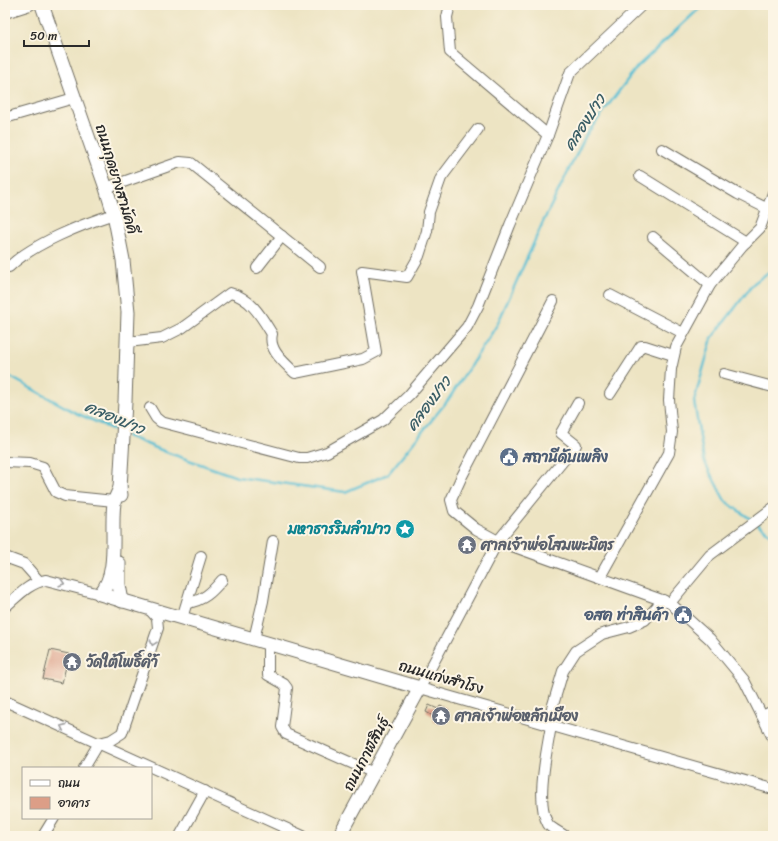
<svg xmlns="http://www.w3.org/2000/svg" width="778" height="841" font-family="Sriracha,'Playpen Sans Thai',sans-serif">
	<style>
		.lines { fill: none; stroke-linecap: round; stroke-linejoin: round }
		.stream { stroke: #56bed3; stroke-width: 2.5 }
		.building { fill: #dc9e87 }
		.minor-casing { stroke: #6f6c60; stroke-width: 12 }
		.major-casing { stroke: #6f6c60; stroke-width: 15 }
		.minor { stroke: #fff; stroke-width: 10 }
		.major { stroke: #fff; stroke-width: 13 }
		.oneway { stroke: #a0a0a0 }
		.labels { text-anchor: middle; stroke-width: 4; stroke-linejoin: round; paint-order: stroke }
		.street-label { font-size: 15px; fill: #2b2b2b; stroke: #fcf5e5 }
		.service-label { font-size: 15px; font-weight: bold; fill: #4e5e75; stroke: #fcf5e5; text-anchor: start }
		.culture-label { font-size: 15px; font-weight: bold; fill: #0d838f; stroke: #fcf5e5; text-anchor: end }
		.worship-label { font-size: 15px; font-weight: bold; fill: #5b616d; stroke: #fcf5e5; text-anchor: start }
		.water-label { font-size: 16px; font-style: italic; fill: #3a5e66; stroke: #fcf5e5 }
	</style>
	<rect width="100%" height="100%" fill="#fcf5e5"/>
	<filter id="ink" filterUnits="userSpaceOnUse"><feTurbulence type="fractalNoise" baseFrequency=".025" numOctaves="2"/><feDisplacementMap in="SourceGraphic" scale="8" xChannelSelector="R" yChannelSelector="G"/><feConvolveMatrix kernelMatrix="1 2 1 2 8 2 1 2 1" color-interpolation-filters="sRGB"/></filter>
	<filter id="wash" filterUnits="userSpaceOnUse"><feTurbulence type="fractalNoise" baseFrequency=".012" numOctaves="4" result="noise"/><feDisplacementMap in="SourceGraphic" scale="16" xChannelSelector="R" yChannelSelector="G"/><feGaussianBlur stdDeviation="0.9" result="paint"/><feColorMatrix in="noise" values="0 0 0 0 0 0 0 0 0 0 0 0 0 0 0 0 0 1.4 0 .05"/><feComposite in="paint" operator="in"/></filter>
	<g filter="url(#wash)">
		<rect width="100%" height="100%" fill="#ede4c3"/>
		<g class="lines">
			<g class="stream">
				<path d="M5,374L76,413L119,432"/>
				<path d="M127,436L166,452L237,477L345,492L388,474L448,400L497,325L543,222L586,135L637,67L703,5"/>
				<path d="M752,520L725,501L704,461L694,401L712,338L754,283L773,269"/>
				<path d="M756,523L773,536"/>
			</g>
		</g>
		<g id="blocks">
			<g class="building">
				<path d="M464,539L473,542L470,551L461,548Z"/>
				<path d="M50,650L69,654L62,683L43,679Z"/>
				<path d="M429,705L438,709L440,706L447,709L446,713L449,714L446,722L442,720L440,724L433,721L435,717L426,712Z"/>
			</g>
		</g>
	</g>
	<g filter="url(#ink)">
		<use href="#blocks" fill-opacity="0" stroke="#6f6c60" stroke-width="1"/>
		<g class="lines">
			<g class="minor-casing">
				<g id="minor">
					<path d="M450,5L447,17L450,52L548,135"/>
					<path d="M5,13L30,5"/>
					<path d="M5,118L74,98"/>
					<path d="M662,149L738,194L768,209"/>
					<path d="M640,176L746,242"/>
					<path d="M106,188L180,162L191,163L320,267"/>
					<path d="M653,237L710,285"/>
					<path d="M9,267C32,244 83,224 114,214"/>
					<path d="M257,268L282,236"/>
					<path d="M610,295L683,333"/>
					<path d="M553,301L461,478L451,500L454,511L476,529L498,541L670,603L710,639L744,680L773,738"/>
					<path d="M128,342L162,338L182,328L230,293C251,298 261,316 272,334C268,350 284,362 295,373L363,359L376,352L362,271L407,277L419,256L427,231L429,212L441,178L478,129"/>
					<path d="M724,374L773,387"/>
					<path d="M610,394L641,346H645L673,355"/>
					<path d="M578,403L561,433L576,445L498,541L420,688L773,789"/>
					<path d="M150,408L156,418L161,422L299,458H307L327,452L383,420L409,395L467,327L478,306L510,225L548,135L570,73L642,5"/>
					<path d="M5,462L30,463L43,467L56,492L65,496L114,501"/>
					<path d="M5,557L24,564L39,581"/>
					<path d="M600,577L669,453L672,432L669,400L671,369L676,347L710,285L742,246L760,228L773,193"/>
					<path d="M187,603C203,601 212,592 222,580"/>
					<path d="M670,603L710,555L773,508"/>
					<path d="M5,607C18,596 29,583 46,580L100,594"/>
					<path d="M182,618L201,556"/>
					<path d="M254,639L263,601L273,541"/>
					<path d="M268,643V675L284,684L287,688L282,727L286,734L374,773"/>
					<path d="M5,701L303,836"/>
					<path d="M762,716L773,711"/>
					<path d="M547,725L563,671L576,651L602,634L629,627L645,620L663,600"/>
					<path d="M551,726C547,750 535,803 548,824C551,829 560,832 565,836"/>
					<path d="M84,768L99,743L111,740L122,733L158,628L157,618L148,608"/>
					<path d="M43,836L54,818"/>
					<path d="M180,836L205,791"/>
				</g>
			</g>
			<g class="major-casing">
				<g id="major">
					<path d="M42,5L106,188L114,214L123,260L128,312L125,402L120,488L121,495"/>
					<path d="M120,488C118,493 115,498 114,503C110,530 120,573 100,594L420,688L339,836"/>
					<path d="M119,563V585L122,601"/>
				</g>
			</g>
			<use href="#minor" class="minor"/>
			<use href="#major" class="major"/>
		</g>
		<defs><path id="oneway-chevron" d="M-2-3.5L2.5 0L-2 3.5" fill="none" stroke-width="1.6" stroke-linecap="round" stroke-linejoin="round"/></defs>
		<g class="oneway">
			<use href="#oneway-chevron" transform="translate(62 583) rotate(16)"/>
			<use href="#oneway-chevron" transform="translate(153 643) rotate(109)"/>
			<use href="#oneway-chevron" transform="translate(63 727) rotate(-156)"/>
		</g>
	</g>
	<defs>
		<g id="civic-disc" transform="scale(1)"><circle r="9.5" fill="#5c6f8a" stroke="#fcf5e5"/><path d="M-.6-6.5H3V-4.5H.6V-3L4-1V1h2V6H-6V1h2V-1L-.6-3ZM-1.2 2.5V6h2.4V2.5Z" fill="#fff"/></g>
		<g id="sight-disc" transform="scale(1)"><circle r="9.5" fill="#0f9aa8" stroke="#fcf5e5"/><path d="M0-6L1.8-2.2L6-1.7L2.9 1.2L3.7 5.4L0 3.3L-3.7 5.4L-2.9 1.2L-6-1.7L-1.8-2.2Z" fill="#fff"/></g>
		<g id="temple-disc" transform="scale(1)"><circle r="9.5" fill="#6b7280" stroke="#fcf5e5"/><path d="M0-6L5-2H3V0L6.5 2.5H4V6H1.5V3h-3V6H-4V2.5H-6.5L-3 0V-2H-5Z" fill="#fff"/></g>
	</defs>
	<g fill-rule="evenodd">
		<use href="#civic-disc" x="509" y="457"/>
		<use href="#sight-disc" x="405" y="529"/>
		<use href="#temple-disc" x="467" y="545"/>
		<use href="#civic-disc" x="683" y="615"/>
		<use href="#temple-disc" x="72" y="662"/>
		<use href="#temple-disc" x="441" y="716"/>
	</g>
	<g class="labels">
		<g class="street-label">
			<text transform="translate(117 179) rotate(73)" y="5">ถนนกุดยางสามัคคี</text>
			<text transform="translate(441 677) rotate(16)" y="5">ถนนแก่งสำโรง</text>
			<text transform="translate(366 754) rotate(-62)" y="5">ถนนกาฬสินธุ์</text>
		</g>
		<g class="service-label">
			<text x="523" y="462">สถานีดับเพลิง</text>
			<text x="669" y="620" text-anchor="end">อสค ท่าสินค้า</text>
		</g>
		<g class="culture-label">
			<text x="391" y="534">มหาธารริมลำปาว</text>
		</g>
		<g class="worship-label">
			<text x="481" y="550">ศาลเจ้าพ่อโสมพะมิตร</text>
			<text x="86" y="667">วัดใต้โพธิ์คำ้</text>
			<text x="455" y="721">ศาลเจ้าพ่อหลักเมือง</text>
		</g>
		<g class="water-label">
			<text transform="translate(584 122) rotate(-57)" y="6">คลองปาว</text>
			<text transform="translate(428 403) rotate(-53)" y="6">คลองปาว</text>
			<text transform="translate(115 417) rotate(23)" y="6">คลองปาว</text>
		</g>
	</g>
	<rect width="778" height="841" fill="none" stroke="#fcf5e5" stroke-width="20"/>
	<rect x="22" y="767" width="130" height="52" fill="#fcf5e5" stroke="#a8a49b"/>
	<rect x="30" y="780" width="20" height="6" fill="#ffffff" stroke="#a8a49b"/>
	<text x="58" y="787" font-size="12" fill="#2b2b2b">ถนน</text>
	<rect x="30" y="797" width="20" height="12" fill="#dc9e87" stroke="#a8a49b"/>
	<text x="58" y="807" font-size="12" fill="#2b2b2b">อาคาร</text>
	<path d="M24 40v6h65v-6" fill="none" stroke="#2b2b2b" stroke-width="2"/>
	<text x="30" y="40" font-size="12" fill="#2b2b2b" stroke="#fcf5e5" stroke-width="3" paint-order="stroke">50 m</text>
</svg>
